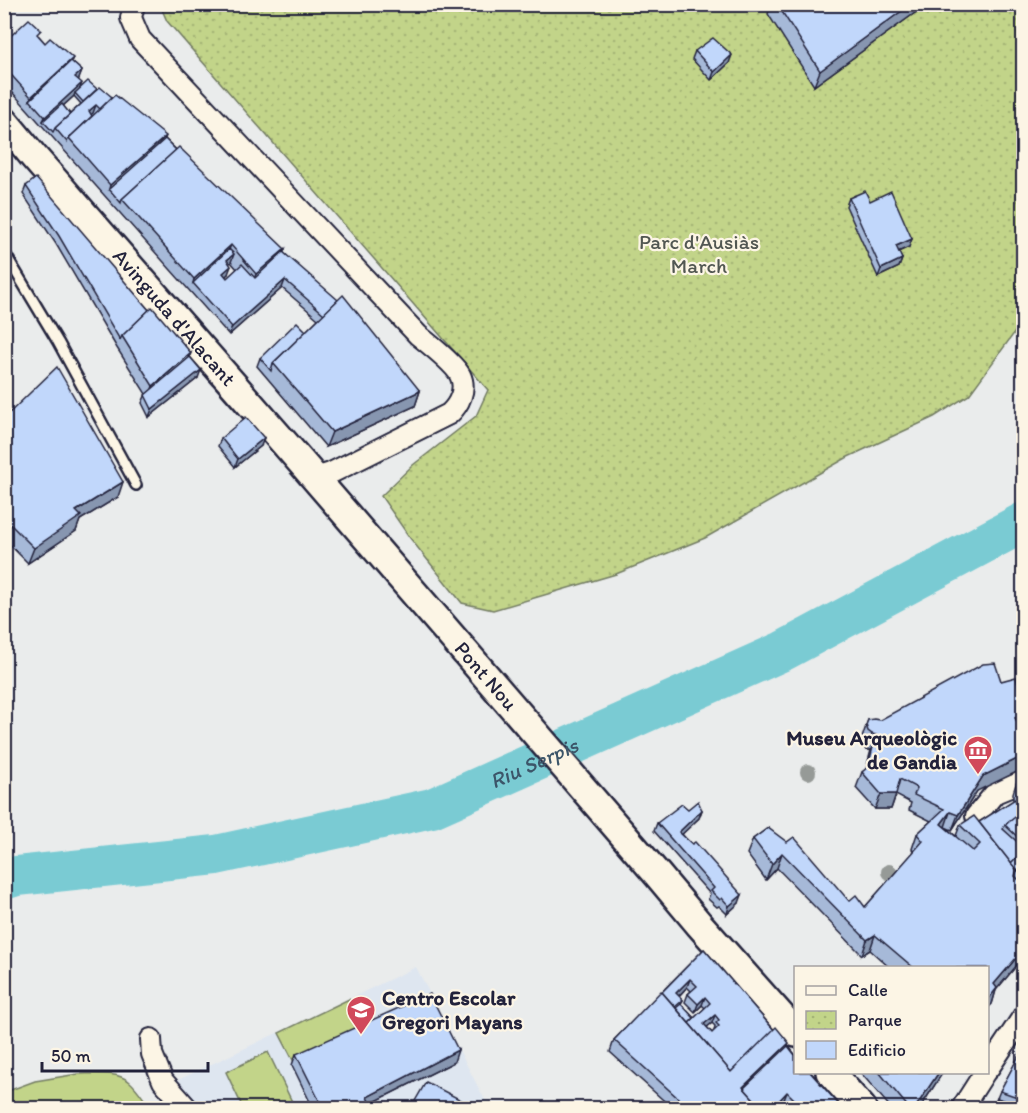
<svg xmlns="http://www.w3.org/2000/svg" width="1028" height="1113" font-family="Itim,sans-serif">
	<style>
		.built { fill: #dee6f0 }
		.grass { fill: #c2d489; stroke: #727b62; stroke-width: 1.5 }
		.park { fill: url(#park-dots); stroke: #727b62; stroke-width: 1.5 }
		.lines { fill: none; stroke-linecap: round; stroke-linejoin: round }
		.river { stroke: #7acbd3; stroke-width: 40 }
		.lane-casing { stroke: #22223b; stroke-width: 14 }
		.street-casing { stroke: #22223b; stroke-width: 24 }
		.secondary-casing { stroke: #22223b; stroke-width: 32 }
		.lane { stroke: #fcf5e5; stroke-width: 9 }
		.street { stroke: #fcf5e5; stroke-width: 20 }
		.secondary { stroke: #fcf5e5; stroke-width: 27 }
		.tree { fill: #969a97 }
		.wall { fill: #a6b9d8; stroke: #22223b; stroke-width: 1.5; fill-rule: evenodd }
		.shaded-wall { fill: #8796b0; stroke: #22223b; stroke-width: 1.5 }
		.building { fill: #c1d7fb; stroke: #22223b; stroke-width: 1.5; fill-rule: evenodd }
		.labels { text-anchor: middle; stroke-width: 4.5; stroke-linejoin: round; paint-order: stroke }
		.park-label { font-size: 21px; fill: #525752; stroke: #fcf5e5 }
		.street-label { font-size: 21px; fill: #22223b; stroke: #fcf5e5 }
		.poi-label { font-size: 21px; font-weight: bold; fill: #22223b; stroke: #fcf5e5; text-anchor: end }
		.water-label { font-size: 22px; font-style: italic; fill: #3c5569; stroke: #fcf5e5 }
	</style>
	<defs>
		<pattern id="park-dots" width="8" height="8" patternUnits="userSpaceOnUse" patternTransform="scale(1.5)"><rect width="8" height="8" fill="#c2d489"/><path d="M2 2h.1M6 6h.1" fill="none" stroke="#a6b677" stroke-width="1.8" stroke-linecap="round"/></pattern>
	</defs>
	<rect width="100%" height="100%" fill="#eaecec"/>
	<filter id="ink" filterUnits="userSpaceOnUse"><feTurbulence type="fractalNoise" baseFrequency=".0167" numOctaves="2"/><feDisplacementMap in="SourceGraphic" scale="12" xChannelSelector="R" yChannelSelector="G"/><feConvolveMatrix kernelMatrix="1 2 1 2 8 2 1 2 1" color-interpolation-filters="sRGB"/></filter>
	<g filter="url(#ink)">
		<path class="built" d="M416,967L489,1108H199L176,1081Z"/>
		<g class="grass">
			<path d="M349,999L365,1032L295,1064L279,1033Z"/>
			<path d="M268,1052L295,1108H243L226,1072Z"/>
			<path d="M78,1074C94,1074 117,1071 130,1082C138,1089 144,1100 151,1108H5V1092L35,1081Z"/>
		</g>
		<path class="park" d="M160,5H1023V321L969,395L934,417L848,457L705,538L616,574L493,610L462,603L410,538L381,496L413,465L476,416L488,390L167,21Z"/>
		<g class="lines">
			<path class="river" id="s1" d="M4,880L17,876L216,855L432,808L783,651L1024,522"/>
			<g class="lane-casing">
				<path id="lane" d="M4,252L58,342L136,485"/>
			</g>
			<g class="street-casing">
				<g id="street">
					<path d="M134,4L131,18L140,39L418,335C428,343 455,365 460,375C467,389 459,405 449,414L331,473L315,478"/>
					<path d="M976,816L995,793L1024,781"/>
					<path d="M151,1039L152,1054L163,1081L187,1108"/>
					<path d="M988,1069L1024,1015"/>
					<path d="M962,1108L985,1072"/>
				</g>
			</g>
			<g class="secondary-casing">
				<g id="secondary">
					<path id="s2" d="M4,121L34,157L301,462L657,874L699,924L796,1033"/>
					<path d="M830,1072L862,1108"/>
				</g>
			</g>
			<use href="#lane" class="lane"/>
			<use href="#street" class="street"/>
			<use href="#secondary" class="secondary"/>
		</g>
		<g class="tree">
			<circle cx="808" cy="772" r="8"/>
			<circle cx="889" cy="872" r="8"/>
		</g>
		<g class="wall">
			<path d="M771,4H924L919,10L814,86L768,14Z"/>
			<path d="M39,36L45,43L71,61L82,71L78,80L80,88L97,89L112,97L165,139L283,252L420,391L415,406L326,447L257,366L260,358L306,331L318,319L282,288L229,335L4,83V42ZM74,96L81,104L70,114L63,106ZM231,262L237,269L227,278L225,276L228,274L229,263Z"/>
			<path d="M695,51L729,63L711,80L692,59Z"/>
			<path d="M26,186L190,357L198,378L149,417L142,403L146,394L117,348L56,244L23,194Z"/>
			<path d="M849,198L870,201L909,247L898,252L902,259L899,267L878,277L846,206Z"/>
			<path d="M4,418L118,497L80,520L76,531L28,563L4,539Z"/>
			<path d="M221,438L261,446L235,467L218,446Z"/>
			<path d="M868,720L977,791L952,830L945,827L956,836L960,825L979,822L1013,801V793L1017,781L1023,779V958L996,990L992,1004L987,968H890L870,950L862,955L777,868L766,880L747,854L753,839L768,828L849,901L865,907L914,852L912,849L917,834L931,821L909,810L911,803L896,795L891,809H875L856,788L862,772L866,769L871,750H866L863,746L861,741Z"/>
			<path d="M688,809L702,810L699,818L682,834L739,903L727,914L719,906L717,907L708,899L710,894L654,831L657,823Z"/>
			<path d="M704,949L788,1046L842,1108L789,1105L784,1100L777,1108H778H672L610,1052L614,1040ZM687,987L691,991L688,994L685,1002L695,1012L702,1005L705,1008L694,1018L681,1004L683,1000L679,996ZM712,1023L715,1026L714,1031L712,1033L707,1027Z"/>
			<path d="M1023,1048V1108L997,1098L1000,1091Z"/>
			<path d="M296,1054L454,1062L370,1104L372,1108H313L292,1065Z"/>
			<path d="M860,1072H943L920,1108H891Z"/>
		</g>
		<g class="shaded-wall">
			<path d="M911,4H924L919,10L814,86L820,71Z"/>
			<path d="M732,55L729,63L711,80L714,72Z"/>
			<path d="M73,58L68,69L30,100L31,97Z"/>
			<path d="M82,71L79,79L72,85L75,77Z"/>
			<path d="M82,83L79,91L75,93L74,96L45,122L43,121L45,117Z"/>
			<path d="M96,105L93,113L86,119L89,111Z"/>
			<path d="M166,136L162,147L109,189L110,185Z"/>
			<path d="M912,239L909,247L893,254L896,246Z"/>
			<path d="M231,245L226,257L193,283L194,279Z"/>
			<path d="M285,249L281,260L252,285L256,274Z"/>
			<path d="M234,254L231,262L224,268L227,260Z"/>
			<path d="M902,259L899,267L878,277L881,269Z"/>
			<path d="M231,266L228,274L220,281L223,273Z"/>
			<path d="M285,280L282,288L229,335L232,327Z"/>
			<path d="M191,353L187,365L149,398L153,386Z"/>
			<path d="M201,370L198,378L149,417L152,409Z"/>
			<path d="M420,391L415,406L326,447L332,432Z"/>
			<path d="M264,438L261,446L235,467L238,459Z"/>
			<path d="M123,482L118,497L80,520L76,531L28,563L34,548L76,511Z"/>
			<path d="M1023,715V729L1016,731L1015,718Z"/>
			<path d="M872,734L876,735L871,750H866Z"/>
			<path d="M1023,756V769L977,791L952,830L958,815L983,776Z"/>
			<path d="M881,794H896L891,809H875Z"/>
			<path d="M702,810L699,818L676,840L679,832Z"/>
			<path d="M950,812L945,827L941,824Z"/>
			<path d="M782,853L777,868L766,880L772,864Z"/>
			<path d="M742,895L739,903L727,914L729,906Z"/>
			<path d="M875,935L870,950L862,955L867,940Z"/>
			<path d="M1023,950V958L996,990L992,1004L987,1009V1001L994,984Z"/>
			<path d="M690,979L687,987L674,1001L676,993Z"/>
			<path d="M705,997L702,1005L695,1012L698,1004Z"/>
			<path d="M715,1015L712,1023L701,1032L704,1024Z"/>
			<path d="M789,1043L785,1054L744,1094L743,1087Z"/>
			<path d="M458,1050L454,1062L362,1108L367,1097Z"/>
			<path d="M939,1072H943L920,1108H915Z"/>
			<path d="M787,1092L784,1100L776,1108L775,1105Z"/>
		</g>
		<g class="building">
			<path d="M777,4H911L820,71Z"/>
			<path d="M29,19L41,30L37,34L45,43L50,38L73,58L31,97L4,67V42Z"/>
			<path d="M713,38L732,55L714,72L695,51Z"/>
			<path d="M71,61L82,71L75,77L82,83L45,117L30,100Z"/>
			<path d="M88,81L97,89L83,102L75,93Z"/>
			<path d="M100,87L112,97L100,109L96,105L89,111L92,116L69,138L67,142L55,128Z"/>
			<path d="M115,95L166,136L110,185L69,138Z"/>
			<path d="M62,104L70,114L55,128L53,132L43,121Z"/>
			<path d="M165,139L176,150L122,199L121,203L109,189Z"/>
			<path d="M179,147L285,249L256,274L231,245L194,279L122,199Z"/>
			<path d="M36,178L149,310L122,336L120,340L59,236L26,186Z"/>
			<path d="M865,191L870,201L891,191L912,239L896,246L902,259L881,269L849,198Z"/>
			<path d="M229,249L234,254L227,260L231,266L223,273L227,278L242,264L255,278L283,252L338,300L324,314L285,280L232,327L193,283Z"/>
			<path d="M343,295L420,391L332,432L273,363Z"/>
			<path d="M152,307L191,353L153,386L122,336Z"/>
			<path d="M297,322L306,331L273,363L271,371L260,358Z"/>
			<path d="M190,357L201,370L152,409L145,395Z"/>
			<path d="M57,367L123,482L76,511L81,516L34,548L4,518V418Z"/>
			<path d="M246,417L264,438L238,459L221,438Z"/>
			<path d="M995,663L1001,681L1016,677L1019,690L1023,689V715L1015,718L1023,733V756L983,776L958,815L950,812L941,824L973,851L980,844L960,825L974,816L1017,870L1015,876L1023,884V950L994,984L997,988L987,1001V968H914L875,935L867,940L782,853L772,864L753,839L768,828L787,842L794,837L849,901L856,895L865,907L923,841L917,834L944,809L914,795L917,788L900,779L896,794H881L862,772L868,767L876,735L872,734L868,731L866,725L868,720L874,719L880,720L983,664Z"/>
			<path d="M1023,722V733L1018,723Z"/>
			<path d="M1023,779V807L1017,796V781Z"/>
			<path d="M1015,799L1023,812L1005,825L1003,829L1023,847V851L1011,863L979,822Z"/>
			<path d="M698,801L702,810L679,832L692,844L695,842L742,895L729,906L722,898L720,900L711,891L714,888L657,823L682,804L688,809Z"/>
			<path d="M1023,811V842L1005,825Z"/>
			<path d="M1023,851V865L1017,870L1011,863Z"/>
			<path d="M1023,865V876L1017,870Z"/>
			<path d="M704,949L774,1030L731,1072L689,1023L710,1003L705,997L698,1004L688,994L697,986L690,979L676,993L683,1000L675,1007L662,992ZM715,1015L719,1020L716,1023L719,1026L712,1033L704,1024Z"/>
			<path d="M661,991L731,1072L776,1027L789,1043L743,1087L762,1108H689L614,1040Z"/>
			<path d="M430,994L458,1050L367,1097L372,1108H344L343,1107L339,1108H323L296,1054Z"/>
			<path d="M681,1004L694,1018L689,1023L676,1008Z"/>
			<path d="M788,1046L795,1055V1072H810L842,1108H785L795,1100L787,1092L775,1105L778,1108H762L744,1088Z"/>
			<path d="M1023,1048V1099L1000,1091Z"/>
			<path d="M879,1072H939L915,1108H909Z"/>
			<path d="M426,1082L465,1102L462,1108H411Z"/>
			<path d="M997,1098L1014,1105L1013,1108H992Z"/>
			<path d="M1016,1101L1023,1103V1108H1013Z"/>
		</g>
	</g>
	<defs>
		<g id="museum-pin" transform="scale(1.5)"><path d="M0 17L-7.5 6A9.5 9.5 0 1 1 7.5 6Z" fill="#d1495b" stroke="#fcf5e5"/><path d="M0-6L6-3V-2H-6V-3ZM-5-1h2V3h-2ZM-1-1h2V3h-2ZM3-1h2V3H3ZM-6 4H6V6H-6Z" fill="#fff"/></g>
		<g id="school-pin" transform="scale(1.5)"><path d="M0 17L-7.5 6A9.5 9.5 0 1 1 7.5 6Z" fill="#d1495b" stroke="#fcf5e5"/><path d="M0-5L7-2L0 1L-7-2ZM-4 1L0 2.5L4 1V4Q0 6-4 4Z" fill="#fff"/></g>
	</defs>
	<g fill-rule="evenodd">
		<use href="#museum-pin" x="978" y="750"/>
		<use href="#school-pin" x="361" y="1010"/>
	</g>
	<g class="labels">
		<g class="park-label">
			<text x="699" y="249">Parc d'Ausiàs<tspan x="699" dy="24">March</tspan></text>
		</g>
		<g class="street-label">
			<text dy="7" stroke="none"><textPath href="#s2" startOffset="260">Avinguda d'Alacant</textPath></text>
			<text dy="7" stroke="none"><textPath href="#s2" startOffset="735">Pont Nou</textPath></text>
		</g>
		<g class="poi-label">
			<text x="957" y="745">Museu Arqueològic<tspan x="957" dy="24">de Gandia</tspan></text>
			<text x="382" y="1005" text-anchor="start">Centro Escolar<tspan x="382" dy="24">Gregori Mayans</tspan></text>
		</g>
		<g class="water-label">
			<text dy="8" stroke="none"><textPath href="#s1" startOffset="546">Riu Serpis</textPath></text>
		</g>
	</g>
	<rect width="1028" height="1113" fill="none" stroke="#fcf5e5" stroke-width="24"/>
	<rect x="12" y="12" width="1004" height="1089" fill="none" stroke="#22223b" stroke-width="2" filter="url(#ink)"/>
	<rect x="794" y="966" width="195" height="108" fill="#fcf5e5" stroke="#a5a1a1" stroke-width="1.5"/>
	<rect x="806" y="986" width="30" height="9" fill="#fcf5e5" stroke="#a5a1a1" stroke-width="1.5"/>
	<text x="848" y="996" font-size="18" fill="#22223b">Calle</text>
	<rect x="806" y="1011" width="30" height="18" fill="url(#park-dots)" stroke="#a5a1a1" stroke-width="1.5"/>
	<text x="848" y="1026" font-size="18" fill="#22223b">Parque</text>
	<rect x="806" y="1041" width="30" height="18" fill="#c1d7fb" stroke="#a5a1a1" stroke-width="1.5"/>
	<text x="848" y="1056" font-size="18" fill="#22223b">Edificio</text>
	<path d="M42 1062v9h166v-9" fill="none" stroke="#22223b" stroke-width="3"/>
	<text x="51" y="1062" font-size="18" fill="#22223b" stroke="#fcf5e5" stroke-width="4.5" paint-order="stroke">50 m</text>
</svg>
